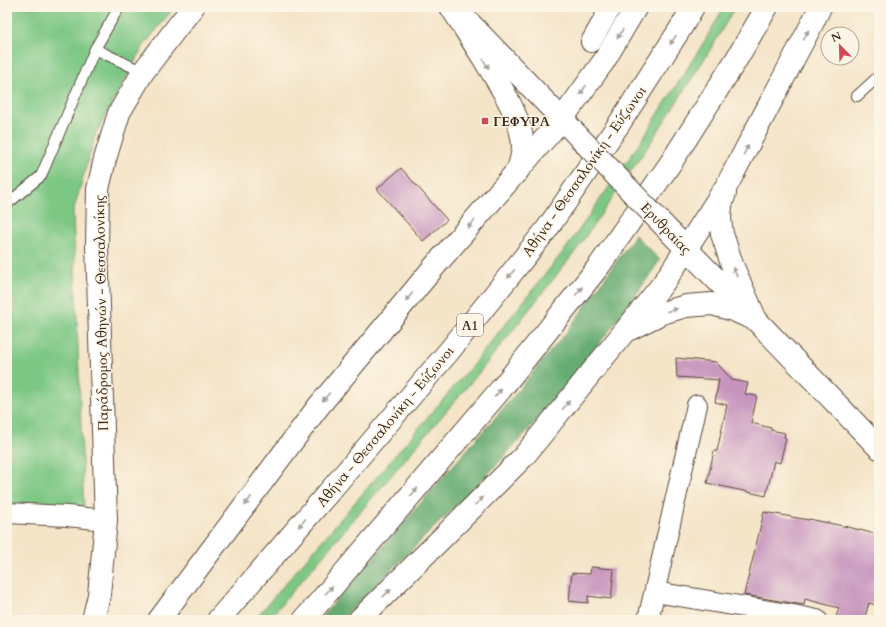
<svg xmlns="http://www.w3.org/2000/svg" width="886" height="627" font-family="Cardo,serif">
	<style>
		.green { fill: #7dc784; stroke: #5c7851 }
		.forest { fill: #66ac72; stroke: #506b48 }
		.building { fill: #c694be }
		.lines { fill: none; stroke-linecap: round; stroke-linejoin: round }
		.lane-casing { stroke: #574638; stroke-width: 12 }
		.street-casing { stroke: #574638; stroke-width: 22 }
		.secondary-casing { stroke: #574638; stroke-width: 24 }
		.highway-casing { stroke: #574638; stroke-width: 24 }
		.lane { stroke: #fff; stroke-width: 10 }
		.street { stroke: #fff; stroke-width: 20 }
		.secondary { stroke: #fff; stroke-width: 22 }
		.highway { stroke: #fff; stroke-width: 22 }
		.secondary-bridge-casing { stroke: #574638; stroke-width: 24; stroke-linecap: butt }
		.secondary-bridge { stroke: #fff; stroke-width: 22 }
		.oneway { fill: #a79f9a }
		.poi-dot { fill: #d1495b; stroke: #fcf5e5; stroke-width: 1.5 }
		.labels { text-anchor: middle; stroke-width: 3; stroke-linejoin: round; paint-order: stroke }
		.shield { fill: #fcf5e5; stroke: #75675a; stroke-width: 1 }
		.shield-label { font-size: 13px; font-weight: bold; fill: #3b2a1e }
		.poi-label { font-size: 14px; font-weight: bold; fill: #3b2a1e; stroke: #fcf5e5; text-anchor: start }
		.street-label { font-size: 14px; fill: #3b2a1e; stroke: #fcf5e5 }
	</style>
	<rect width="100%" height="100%" fill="#fcf5e5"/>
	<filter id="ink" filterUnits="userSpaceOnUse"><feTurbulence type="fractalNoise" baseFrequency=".025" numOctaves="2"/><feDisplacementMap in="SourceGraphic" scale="8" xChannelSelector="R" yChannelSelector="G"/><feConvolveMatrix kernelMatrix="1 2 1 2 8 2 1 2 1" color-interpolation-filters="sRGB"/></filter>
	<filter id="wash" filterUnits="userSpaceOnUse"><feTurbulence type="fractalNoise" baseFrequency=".012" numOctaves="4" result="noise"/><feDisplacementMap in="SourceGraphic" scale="16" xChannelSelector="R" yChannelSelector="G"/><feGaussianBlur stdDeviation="0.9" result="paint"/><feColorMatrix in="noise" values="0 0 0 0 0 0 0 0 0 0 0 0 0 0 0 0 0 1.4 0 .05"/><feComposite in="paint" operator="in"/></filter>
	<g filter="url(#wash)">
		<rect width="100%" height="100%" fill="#f4e4c8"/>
		<g class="green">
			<path d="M11,7H175L144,45L96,133L73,212L84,509L7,504V65Z"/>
			<path d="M724,7H735L712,47L649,145L575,252L478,374L268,620H254L470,368L567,247L641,141L704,42Z"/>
		</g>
		<path class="forest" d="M635,235L660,260L631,302L580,369L523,436L488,474L341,620H319L506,405L569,329Z"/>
		<g id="blocks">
			<g class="building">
				<path d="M401,168L447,220L423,241L377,189Z"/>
				<path d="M676,358L716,362L732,380L748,383L745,394L757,396L751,423L771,428V430L785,433L784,437L786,438L780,463L774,461L766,496L707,483L714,451H717L727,405L715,402L719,380L677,377Z"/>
				<path d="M764,512L809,520V519L848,527L879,535V606L869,603L864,620H835L839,608L805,599L804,605L744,595L759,533Z"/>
				<path d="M591,567L614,569L611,599L588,596V603L569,601L572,573L590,574Z"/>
			</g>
		</g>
	</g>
	<g filter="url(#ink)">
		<use href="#blocks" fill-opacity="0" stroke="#574638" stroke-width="1"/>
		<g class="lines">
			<g class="lane-casing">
				<g id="lane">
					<path d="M119,7L95,49L143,72"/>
					<path d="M857,96L879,76"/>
					<path d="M7,204L41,176L95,49"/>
				</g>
			</g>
			<g class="street-casing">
				<g id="street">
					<path d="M591,42L611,7"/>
					<path d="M7,513L67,516L106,520"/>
					<path d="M655,592L793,615L817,620"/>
					<path d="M648,620L697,405"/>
				</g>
			</g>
			<g class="secondary-casing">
				<g id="secondary">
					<path d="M461,14L578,136"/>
					<path d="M670,232L756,320L879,448"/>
					<path d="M93,620L99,595L106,520L97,246L98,189L105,159L119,113L143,72L178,26L193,7"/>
				</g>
			</g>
			<g class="highway-casing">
				<g id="highway">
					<path d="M451,7C462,24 473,42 484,59C499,84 523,119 523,148C522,157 520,164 517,172"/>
					<path d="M725,193L721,205L720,219L722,234L733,267L756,320"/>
					<path d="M630,329L662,313L686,306L712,304L733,310L756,320"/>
					<path d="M159,620L318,407L434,267L562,119L604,61L636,7"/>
					<path d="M218,620L329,492L450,350L547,229L619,124L682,26L693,7"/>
					<path d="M304,620L501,389L599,266L672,161L736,60L767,7"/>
					<path d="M359,620L442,538L524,456L662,285L673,269L727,185L812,24L820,7"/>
				</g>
			</g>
			<use href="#lane" class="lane"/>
			<use href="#street" class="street"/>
			<use href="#secondary" class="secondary"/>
			<use href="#highway" class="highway"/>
			<g class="secondary-bridge-casing">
				<path id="secondary-bridge" d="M578,136L670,232"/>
			</g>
			<use href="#secondary-bridge" class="secondary-bridge"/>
		</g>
		<defs><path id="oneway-solid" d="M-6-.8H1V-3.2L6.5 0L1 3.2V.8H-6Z"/></defs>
		<g class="oneway">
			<use href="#oneway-solid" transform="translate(620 34) rotate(121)"/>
			<use href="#oneway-solid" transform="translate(806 35) rotate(-62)"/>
			<use href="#oneway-solid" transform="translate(673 40) rotate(123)"/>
			<use href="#oneway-solid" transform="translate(486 64) rotate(58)"/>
			<use href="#oneway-solid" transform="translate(583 90) rotate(124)"/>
			<use href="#oneway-solid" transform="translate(746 150) rotate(-62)"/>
			<use href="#oneway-solid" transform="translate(471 224) rotate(132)"/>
			<use href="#oneway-solid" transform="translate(735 272) rotate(-113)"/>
			<use href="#oneway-solid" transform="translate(511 274) rotate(129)"/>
			<use href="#oneway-solid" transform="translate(579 291) rotate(-51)"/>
			<use href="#oneway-solid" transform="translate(409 297) rotate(130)"/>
			<use href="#oneway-solid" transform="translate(672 310) rotate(-16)"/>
			<use href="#oneway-solid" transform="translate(498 393) rotate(-50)"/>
			<use href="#oneway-solid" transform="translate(326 397) rotate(130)"/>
			<use href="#oneway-solid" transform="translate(566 405) rotate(-51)"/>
			<use href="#oneway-solid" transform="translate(414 492) rotate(-50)"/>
			<use href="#oneway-solid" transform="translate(248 501) rotate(127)"/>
			<use href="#oneway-solid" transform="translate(479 501) rotate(-45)"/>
			<use href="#oneway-solid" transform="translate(302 523) rotate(131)"/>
			<use href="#oneway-solid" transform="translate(329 590) rotate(-49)"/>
			<use href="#oneway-solid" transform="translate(387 593) rotate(-44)"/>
		</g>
	</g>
	<rect class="poi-dot" x="481" y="117" width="8" height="8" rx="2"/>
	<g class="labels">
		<rect class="shield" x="457" y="314" width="26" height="22" rx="3"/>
		<g class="shield-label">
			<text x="470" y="330">Α1</text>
		</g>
		<g class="poi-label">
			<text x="493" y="126">ΓΕΦΥΡΑ</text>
		</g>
		<g class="street-label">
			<text transform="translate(584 171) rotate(-55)" y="5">Αθήνα - Θεσσαλονίκη - Εύζωνοι</text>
			<text transform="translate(666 228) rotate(46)" y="5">Ερυθραίας</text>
			<text transform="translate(101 313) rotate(-91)" y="5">Παράδρομος Αθηνών - Θεσσαλονίκης</text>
			<text transform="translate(385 426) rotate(-50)" y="5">Αθήνα - Θεσσαλονίκη - Εύζωνοι</text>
		</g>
	</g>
	<rect width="886" height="627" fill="none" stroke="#fcf5e5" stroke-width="24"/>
	<g transform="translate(840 46) rotate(337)"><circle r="19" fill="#fcf5e5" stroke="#afa495"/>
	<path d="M0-3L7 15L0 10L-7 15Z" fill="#d1495b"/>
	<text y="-6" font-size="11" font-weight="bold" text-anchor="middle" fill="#3b2a1e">N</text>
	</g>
</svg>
